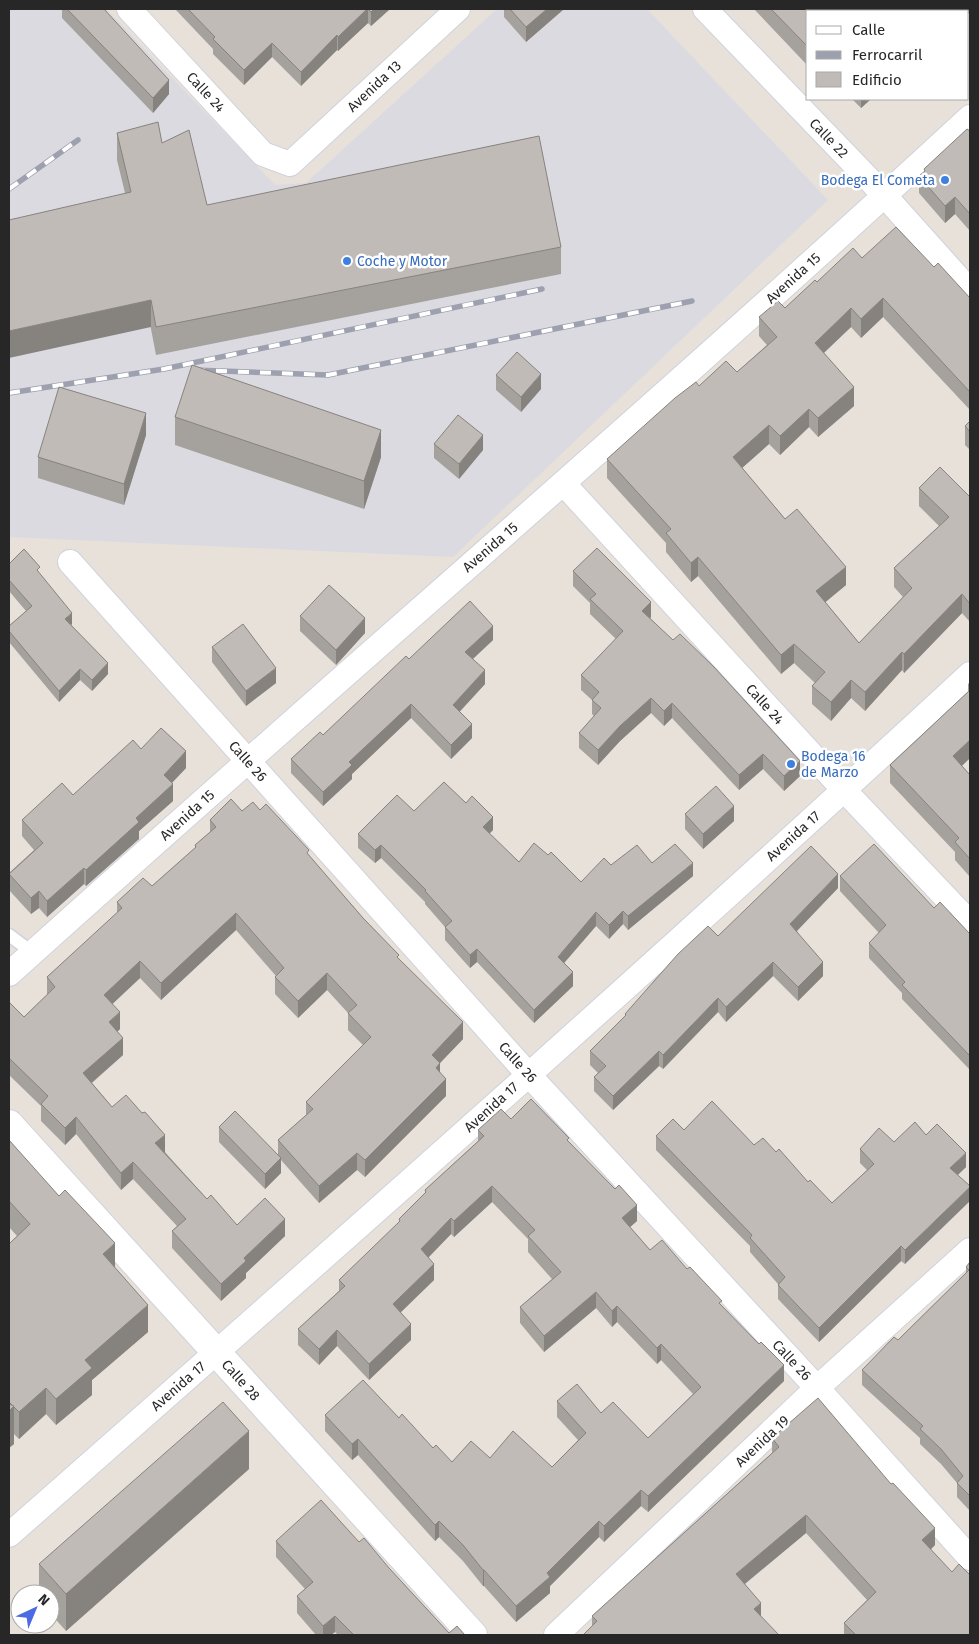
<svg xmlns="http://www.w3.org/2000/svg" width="979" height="1644" font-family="'Fira Sans',sans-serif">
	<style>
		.industrial { fill: #dbdae0 }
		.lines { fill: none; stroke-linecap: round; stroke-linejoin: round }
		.lane-casing { stroke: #cfd2de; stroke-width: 15 }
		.street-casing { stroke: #cfd2de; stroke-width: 26 }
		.secondary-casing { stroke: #cfd2de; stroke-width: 30 }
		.lane { stroke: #fff; stroke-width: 12 }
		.street { stroke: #fff; stroke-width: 24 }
		.secondary { stroke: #fff; stroke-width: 28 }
		.rail-casing { stroke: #9da0af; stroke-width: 5.5 }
		.rail { stroke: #fff; stroke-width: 4; stroke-dasharray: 11; stroke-linecap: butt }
		.wall { fill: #a5a19d }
		.shaded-wall { fill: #86837f }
		.building { fill: #c0bbb6; stroke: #86837f }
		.shop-dot { fill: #3f7fe0; stroke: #fff; stroke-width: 2 }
		.labels { text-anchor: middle; stroke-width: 5; stroke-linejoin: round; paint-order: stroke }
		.street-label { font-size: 14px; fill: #272727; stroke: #fff }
		.shop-label { font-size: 14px; fill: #366cbe; stroke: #fff; text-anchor: start }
	</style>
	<rect width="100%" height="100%" fill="#e8e1d9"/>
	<path class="industrial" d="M9,9H106L275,185L306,183L497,9H647L828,200L453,557L9,537Z"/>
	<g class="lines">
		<g class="lane-casing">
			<path id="lane" d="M9,935L33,953"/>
		</g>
		<g class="street-casing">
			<g id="street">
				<path d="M129,9L263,154L290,164L458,9"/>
				<path d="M705,9L885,196L970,291"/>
				<path d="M563,483L844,790L970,923"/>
				<path d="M70,562L528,1074L817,1388L970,1558"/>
				<path d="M9,974C327,687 655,408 970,117"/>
				<path d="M9,1535C332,1251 654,966 970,674"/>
				<path d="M556,1635L817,1388L970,1250"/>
			</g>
		</g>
		<g class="secondary-casing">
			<path id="secondary" d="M9,1124L473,1635"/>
		</g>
		<use href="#lane" class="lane"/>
		<use href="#street" class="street"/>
		<use href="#secondary" class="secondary"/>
		<g class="rail-casing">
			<g id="rail">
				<path d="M9,189L78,140"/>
				<path d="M194,370L328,375L692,301"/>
				<path d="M9,393L164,369L542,289"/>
			</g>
		</g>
		<use href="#rail" class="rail"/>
	</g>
	<g class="wall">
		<path d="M62,9H104L169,94L153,113L62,18Z"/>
		<path d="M175,9H390L371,26L368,23L338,51L337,50L301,86L272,57L244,85L213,54V49Z"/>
		<path d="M504,9H564L526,42L504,17Z"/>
		<path d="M754,9H877L808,11V66Z"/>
		<path d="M964,9H970V15L968,13V11H966Z"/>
		<path d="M852,99H871L861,108Z"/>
		<path d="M970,131V231L955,214L945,223L919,193V176Z"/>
		<path d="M117,133L162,143L207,205L561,247V274L156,355L125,193L117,160Z"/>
		<path d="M862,258L934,267L970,298V410L883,317L861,338L851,327L824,353L854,406L818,437L809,427L780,455L769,444L742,468L785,519L846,585L825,602L859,643L903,597L894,587V568L939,526L919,506V488L970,497V622L962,613L904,673L902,670L865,711L851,698L831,721L812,704V686L815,683L794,663L781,674L698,576L691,582L666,552V543L607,478V459L699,386L737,372L767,345L759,336V317L785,308L817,282Z"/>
		<path d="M496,375L541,389L521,412L496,390Z"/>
		<path d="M175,417L381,457L364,509L175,445Z"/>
		<path d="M970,421V450L965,445V426Z"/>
		<path d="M146,435L124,505L38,478V457Z"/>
		<path d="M434,444L483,450L459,479L434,458Z"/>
		<path d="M9,564L40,574L72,624L71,625L108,674L92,691L80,680L59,702L9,642V626L26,611L9,591Z"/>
		<path d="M573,571L651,617L650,618L800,776L784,791L763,769L739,790L672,718L664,726L651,713L620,741L598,765L579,748V733L594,716L592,714V700L581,690V675L616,639L590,614V603L573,586Z"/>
		<path d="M300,616L365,633L336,665L300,631Z"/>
		<path d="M493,640L473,659L485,684L459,712L472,738L451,759L411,718L352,774V779L323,806L291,773V759L323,735L409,659Z"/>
		<path d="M212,647L276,683L246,706L212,662Z"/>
		<path d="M970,682V758L962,766L970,775V877L955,860V852L890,783V765L968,692V684Z"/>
		<path d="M141,749L186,768L172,783L173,801L139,831V839L86,886L84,884L47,917L39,908L31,914L9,890V873L34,850L22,836V820L73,795Z"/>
		<path d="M260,810L309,856L399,959L463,1039L440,1063V1073L446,1096L365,1177L357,1170L319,1203L281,1160V1173L265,1189L219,1142V1127L278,1155V1140L306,1115V1102L363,1045L348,1030V1013L327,990L298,1018L275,994V977L276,976L236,930L161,1000L140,978L112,1004L120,1029L117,1032L123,1055L92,1083L112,1107L165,1152L207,1199L237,1225L285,1236L246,1273V1278L221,1301L172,1248V1231L177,1226L133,1179L121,1190L76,1134L65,1145L41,1121V1106L9,1075V1002L24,1017L47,995V977L117,914V902L152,886L195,848V845L210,832V820L242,811Z"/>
		<path d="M414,811L493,830L489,834L519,862L581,882L611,865L652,863L693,876L628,930L623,924L609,939L596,926L564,963L573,986L534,1023L477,962L470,968L445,940V927L425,904V902L381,858L375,863L358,848V834Z"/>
		<path d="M685,814L734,821L703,849L685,829Z"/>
		<path d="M840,876L934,908L970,934V1070L902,999V993L869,958V943L879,933L840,891Z"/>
		<path d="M838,888L797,931L823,976L798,1001L773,976L726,1022L718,1012L663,1069L659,1066L613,1110L594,1091V1077L598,1073L590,1065V1051L625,1016V1014L718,936Z"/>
		<path d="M511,1119L569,1142L637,1221L630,1227L650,1250L687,1269L722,1306L784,1381L648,1512L641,1506L604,1542L599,1537L550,1586V1593L516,1622L484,1586H483L463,1561L439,1537L435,1541L358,1455L352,1460L325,1431V1415L399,1418L433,1448L452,1462L490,1458L552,1467L578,1440L557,1417V1401L601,1413L648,1438L693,1394L661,1360L657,1364L617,1322L612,1327L596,1308L544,1352L520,1323V1307L552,1279L528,1252V1239L492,1202L454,1237L451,1234L428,1258L434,1280L400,1312L411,1340L369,1380L337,1346L319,1365L298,1345V1329L339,1291V1280L399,1223V1219L425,1194V1190L478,1141V1130Z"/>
		<path d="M684,1130L754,1145L776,1152L808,1182L832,1203L867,1170L860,1163V1149L926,1135L966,1167L958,1175L905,1264L901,1261L819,1342L778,1299V1284L750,1252V1246L656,1150V1136Z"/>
		<path d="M9,1140L115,1268L148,1332L92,1380V1395L56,1425L46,1414L19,1439L14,1434V1444L9,1448V1244L17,1236L9,1227Z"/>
		<path d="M970,1262V1511L957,1497V1483L941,1464L920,1444V1438L862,1385V1370L898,1340L966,1273V1267Z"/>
		<path d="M772,1438L935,1545L931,1549L970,1635H844V1623L867,1600L806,1533L745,1584L761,1616L592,1626V1616L772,1453Z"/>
		<path d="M249,1469L66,1631L50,1613V1594H39V1564Z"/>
		<path d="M276,1541L359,1542L389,1568L449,1633L465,1635H338L335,1632L331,1635H316L297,1613V1596L305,1589L276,1557Z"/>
	</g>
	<g class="shaded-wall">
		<path d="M367,9H368V23L338,51V37Z"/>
		<path d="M374,9H390L371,26V12Z"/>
		<path d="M547,9H564L526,42V27Z"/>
		<path d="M337,35V50L301,86V72Z"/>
		<path d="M272,43V57L244,85V70Z"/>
		<path d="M169,80V94L153,113V98Z"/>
		<path d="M861,99H871L861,108Z"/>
		<path d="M955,197V214L945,223V206Z"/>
		<path d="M883,298V317L861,338V319Z"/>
		<path d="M151,300V327L9,358V331Z"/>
		<path d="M851,308V327L815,361V343Z"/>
		<path d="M541,374V389L521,412V397Z"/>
		<path d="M854,387V406L818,437V418Z"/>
		<path d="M809,409V427L780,455V436Z"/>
		<path d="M146,413V435L124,505V484Z"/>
		<path d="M769,425V444L733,476V457Z"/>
		<path d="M381,430V457L364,509V481Z"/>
		<path d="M483,435V450L459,479V464Z"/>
		<path d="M698,557V576L691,582V563Z"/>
		<path d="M846,567V585L816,610V591Z"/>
		<path d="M962,594V613L904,673V654Z"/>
		<path d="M651,602V617L642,626V611Z"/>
		<path d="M72,613V624L65,630V619Z"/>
		<path d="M365,618V633L336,665V650Z"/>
		<path d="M493,626V640L465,666V652Z"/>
		<path d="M794,644V663L781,674V655Z"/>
		<path d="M902,652V670L865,711V692Z"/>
		<path d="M108,663V674L92,691V680Z"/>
		<path d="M276,668V683L246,706V691Z"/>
		<path d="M80,669V680L59,702V691Z"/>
		<path d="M485,670V684L453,719V705Z"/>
		<path d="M851,680V698L831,721V702Z"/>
		<path d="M651,698V713L620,741L598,765V750L620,726Z"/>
		<path d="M672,703V718L664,726V711Z"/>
		<path d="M411,704V718L352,774V779L323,806V792L349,762Z"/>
		<path d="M472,724V738L451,759V745Z"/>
		<path d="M970,740V758L953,774V756Z"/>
		<path d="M186,751V768L164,791V775Z"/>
		<path d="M763,754V769L739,790V775Z"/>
		<path d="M800,761V776L784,791V776Z"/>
		<path d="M173,784V801L139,831V839L86,886V870L136,818Z"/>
		<path d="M734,806V821L703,849V834Z"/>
		<path d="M493,817V830L483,840V827Z"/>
		<path d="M381,845V858L375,863V850Z"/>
		<path d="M693,863V876L628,930V916Z"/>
		<path d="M84,868V884L47,917V901Z"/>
		<path d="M838,874V888L790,938V924Z"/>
		<path d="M39,891V908L31,914V898Z"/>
		<path d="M623,911V924L609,939V925Z"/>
		<path d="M596,912V926L558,970V957Z"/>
		<path d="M236,913V930L161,1000V983Z"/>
		<path d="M477,949V962L470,968V955Z"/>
		<path d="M140,961V978L104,1012V995Z"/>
		<path d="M773,962V976L726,1022V1007Z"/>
		<path d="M823,962V976L798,1001V987Z"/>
		<path d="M573,972V986L534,1023V1010Z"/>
		<path d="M327,973V990L298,1018V1001Z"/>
		<path d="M718,998V1012L663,1069V1055Z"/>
		<path d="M120,1012V1029L109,1039V1022Z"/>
		<path d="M463,1022V1039L440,1063V1080L436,1085L432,1055Z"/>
		<path d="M123,1038V1055L83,1090V1073Z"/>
		<path d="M659,1051V1066L613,1110V1096Z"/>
		<path d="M446,1079V1096L365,1177V1160Z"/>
		<path d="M76,1117V1134L65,1145V1128Z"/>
		<path d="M165,1135V1152L155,1160V1143Z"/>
		<path d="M357,1153V1170L319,1203V1186Z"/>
		<path d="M966,1153V1167L950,1182V1168Z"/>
		<path d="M281,1158V1173L265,1189V1174Z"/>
		<path d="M133,1162V1179L121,1190V1173Z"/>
		<path d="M492,1186V1202L454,1237V1221Z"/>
		<path d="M970,1187V1201L905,1264V1250Z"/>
		<path d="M637,1205V1221L622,1234V1218Z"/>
		<path d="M451,1218V1234L421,1265V1249Z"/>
		<path d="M285,1219V1236L246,1273V1278L221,1301V1284L244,1258Z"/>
		<path d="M115,1243V1269L103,1254Z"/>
		<path d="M901,1246V1261L819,1342V1328Z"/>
		<path d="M434,1264V1280L393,1320V1304Z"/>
		<path d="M596,1292V1308L544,1352V1336Z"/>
		<path d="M148,1305V1332L92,1380V1395L56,1425V1399L85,1360Z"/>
		<path d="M617,1306V1322L612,1327V1311Z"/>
		<path d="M411,1324V1340L369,1380V1364Z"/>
		<path d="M337,1330V1346L319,1365V1349Z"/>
		<path d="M661,1344V1360L657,1364V1348Z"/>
		<path d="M784,1365V1381L648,1512V1496Z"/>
		<path d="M46,1388V1414L19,1439V1412Z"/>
		<path d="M14,1406V1444L9,1448V1411Z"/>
		<path d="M249,1431V1469L66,1631V1594Z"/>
		<path d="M358,1439V1455L352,1460V1444Z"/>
		<path d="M641,1490V1506L604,1542V1526Z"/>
		<path d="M806,1515V1533L736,1591V1574Z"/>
		<path d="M439,1521V1537L435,1541V1525Z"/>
		<path d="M599,1521V1537L550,1586V1593L516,1622V1606L547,1573Z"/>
		<path d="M935,1528V1545L922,1558V1540Z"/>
		<rect x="483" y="1570" width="1" height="16"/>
		<path d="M761,1603V1621L754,1609Z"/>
		<path d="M335,1616V1632L331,1635H323V1626Z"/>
	</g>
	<g class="building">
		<path d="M67,9H104L169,80L153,98Z"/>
		<path d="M188,9H367L338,37L337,35L301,72L272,43L244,70L213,39L215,37Z"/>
		<path d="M368,9H374L371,12Z"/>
		<path d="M510,9H547L526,27Z"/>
		<path d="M771,9H877L880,11H808V47Z"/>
		<path d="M894,9H898L901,11H892Z"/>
		<path d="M158,122L162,143L189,130L207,205L539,136L561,247L156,327L151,300L9,331V220L131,192L117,133Z"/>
		<path d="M967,129L970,131V214L955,197L945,206L919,176L925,171L924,169Z"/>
		<path d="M896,227L934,267L938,263L970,298V392L883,298L861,319L851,308L815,343L854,387L818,418L809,409L780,436L769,425L733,457L785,519L797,509L846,567L816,591L859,643L912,588L894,568L949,517L919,488L940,467L970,497V604L962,594L904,654L902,652L865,692L851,680L831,702L812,686L825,672L794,644L781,655L698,557L691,563L666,533L671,529L607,459L675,398L696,382L699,386L726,361L737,372L777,337L759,317L778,301L785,308L815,280L817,282L853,248L862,258Z"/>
		<path d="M517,352L541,374L521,397L496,375Z"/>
		<path d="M192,365L381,430L364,481L175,417Z"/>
		<path d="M59,387L146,413L124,484L38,457Z"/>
		<path d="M458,415L483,435L459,464L434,444Z"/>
		<path d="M970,421V432L965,426Z"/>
		<path d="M597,548L651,602L642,611L673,640L680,634L714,667L800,761L784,776L763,754L739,775L672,703L664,711L651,698L620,726L598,750L579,733L601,708L592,700L599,692L581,675L623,631L590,599L596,594L573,571Z"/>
		<path d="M24,549L40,567L37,570L72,613L65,619L108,663L92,680L80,669L59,691L9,631V626L32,606L9,580V564Z"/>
		<path d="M329,585L365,618L336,650L300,616Z"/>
		<path d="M470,601L493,626L465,652L485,670L453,705L472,724L451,745L411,704L349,762L352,765L323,792L291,759L320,732L323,735L406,656L409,659Z"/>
		<path d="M243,624L276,668L246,691L212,647Z"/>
		<path d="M970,690V740L953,756L970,775V859L955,842L959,838L890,765Z"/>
		<path d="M161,728L186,751L164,775L173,784L136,818L139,822L86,870L84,868L47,901L39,891L31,898L9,874L43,843L22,820L62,783L73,795L133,740L141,749Z"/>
		<path d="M444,782L466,803L472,796L493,817L483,827L519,862L534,843L548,855L551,852L581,882L604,858L611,865L637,845L652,863L675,844L693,863L628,916L623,911L609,925L596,912L558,957L573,972L534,1010L477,949L470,955L445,927L452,921L425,891L426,890L381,845L375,850L358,834L397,795L414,811Z"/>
		<path d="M716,786L734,806L703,834L685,814Z"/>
		<path d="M231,799L242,811L253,802L260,810L266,804L309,850L307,853L363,918L399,955L397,957L463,1022L432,1055L440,1063L436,1068L446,1079L365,1160L357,1153L319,1186L278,1140L313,1109L306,1102L371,1037L348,1013L357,1005L327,973L298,1001L275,977L284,968L236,913L161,983L140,961L104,995L120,1012L109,1022L123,1038L83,1073L112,1107L126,1095L142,1113L145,1112L165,1135L155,1143L207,1199L211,1195L237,1225L265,1198L285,1219L244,1258L246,1261L221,1284L172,1231L186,1219L133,1162L121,1173L76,1117L65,1128L41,1104L48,1096L9,1058V1002L24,1017L55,987L47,977L122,908L117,902L143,878L152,886L196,847L195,845L216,827L210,820Z"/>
		<path d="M874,844L934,908L940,902L970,934V1056L902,985L905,982L869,943L886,925L840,876Z"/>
		<path d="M811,846L838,874L790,924L823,962L798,987L773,962L726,1007L718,998L663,1055L659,1051L613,1096L594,1077L606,1066L590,1051L626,1015L625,1014L678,954L708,926L718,936Z"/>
		<path d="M531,1099L569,1138L567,1140L615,1189L619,1185L637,1205L622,1218L650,1250L662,1240L687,1269L690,1267L722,1301L719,1303L759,1344L761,1342L784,1365L648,1496L641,1490L604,1526L599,1521L547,1573L550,1577L516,1606L484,1570H483L463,1545L439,1521L435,1525L358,1439L352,1444L325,1415L363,1380L399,1418L402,1414L433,1448L436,1445L452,1462L471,1441L490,1458L513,1431L552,1467L586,1433L557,1401L577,1384L601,1413L613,1402L648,1438L701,1387L661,1344L657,1348L617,1306L612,1311L596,1292L544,1336L520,1307L561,1272L528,1236L535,1230L492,1186L454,1221L451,1218L421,1249L434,1264L393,1304L411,1324L369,1364L337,1330L319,1349L298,1329L345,1286L339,1280L400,1221L399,1219L426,1192L425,1190L484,1136L478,1130L501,1109L511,1119Z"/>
		<path d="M712,1101L754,1145L763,1138L776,1152L779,1149L808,1182L810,1180L832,1203L874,1164L860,1149L879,1128L894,1142L915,1122L926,1135L937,1124L966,1153L950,1168L970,1186V1187L905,1250L901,1246L819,1328L778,1285L785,1277L750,1238L752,1235L656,1136L673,1119L684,1130Z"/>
		<path d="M235,1111L281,1158L265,1174L219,1127Z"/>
		<path d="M9,1140L59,1196L65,1190L115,1243L103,1254L148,1305L85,1360L92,1368L56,1399L46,1388L19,1412L9,1402V1244L30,1224L9,1201Z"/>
		<path d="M970,1262V1496L957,1483L963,1476L941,1449L920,1429L923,1426L862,1370L894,1337L898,1340L969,1270L966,1267Z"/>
		<path d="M818,1398L891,1484L893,1483L935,1528L922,1540L952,1572L959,1564L970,1575V1635H856L844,1623L876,1592L806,1515L736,1574L761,1603L754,1609L779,1635H583L597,1621L592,1616L779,1447L772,1438Z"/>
		<path d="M223,1402L249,1431L66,1594L39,1564Z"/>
		<path d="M9,1404L14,1406L9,1411Z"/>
		<path d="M321,1500L359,1542L364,1538L389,1568L449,1633L457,1626L465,1635H369L368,1634L367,1635H354L335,1616L323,1626L297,1596L313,1582L276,1541Z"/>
	</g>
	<g class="shop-dot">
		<circle cx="945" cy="180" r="5"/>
		<circle cx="347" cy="261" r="5"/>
		<circle cx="791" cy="764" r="5"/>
	</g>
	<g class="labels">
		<g class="street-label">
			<text transform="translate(374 86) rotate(-43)" y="5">Avenida 13</text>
			<text transform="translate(206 92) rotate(47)" y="5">Calle 24</text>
			<text transform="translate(829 138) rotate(46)" y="5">Calle 22</text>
			<text transform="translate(793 278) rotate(-42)" y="5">Avenida 15</text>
			<text transform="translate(490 547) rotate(-41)" y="5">Avenida 15</text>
			<text transform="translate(765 704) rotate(48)" y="5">Calle 24</text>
			<text transform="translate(248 761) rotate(48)" y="5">Calle 26</text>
			<text transform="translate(187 815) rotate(-42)" y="5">Avenida 15</text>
			<text transform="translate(793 836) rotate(-42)" y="5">Avenida 17</text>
			<text transform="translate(518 1062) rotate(48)" y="5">Calle 26</text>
			<text transform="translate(491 1107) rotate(-42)" y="5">Avenida 17</text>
			<text transform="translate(792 1360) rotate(47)" y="5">Calle 26</text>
			<text transform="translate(241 1380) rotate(48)" y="5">Calle 28</text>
			<text transform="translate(178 1386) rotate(-41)" y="5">Avenida 17</text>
			<text transform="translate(762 1441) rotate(-43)" y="5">Avenida 19</text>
		</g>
		<g class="shop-label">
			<text x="935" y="185" text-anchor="end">Bodega El Cometa</text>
			<text x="357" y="266">Coche y Motor</text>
			<text x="801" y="761">Bodega 16<tspan x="801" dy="16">de Marzo</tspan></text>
		</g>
	</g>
	<rect width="979" height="1644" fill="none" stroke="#272727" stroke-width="20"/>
	<rect x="806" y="10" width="162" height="90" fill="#ffffff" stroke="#a9a9a9"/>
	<rect x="816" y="26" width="25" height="8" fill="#ffffff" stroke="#a9a9a9"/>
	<text x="852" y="35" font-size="15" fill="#272727">Calle</text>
	<rect x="816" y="51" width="25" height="8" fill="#9da0af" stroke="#a9a9a9"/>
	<text x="852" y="60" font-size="15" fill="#272727">Ferrocarril</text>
	<rect x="816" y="72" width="25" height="15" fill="#c0bbb6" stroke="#a9a9a9"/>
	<text x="852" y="85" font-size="15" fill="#272727">Edificio</text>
	<g transform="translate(35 1609) rotate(44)"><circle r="24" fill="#ffffff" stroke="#a9a9a9"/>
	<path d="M0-4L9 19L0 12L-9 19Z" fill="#4c6ae2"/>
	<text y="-8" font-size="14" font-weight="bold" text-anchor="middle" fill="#272727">N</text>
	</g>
</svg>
